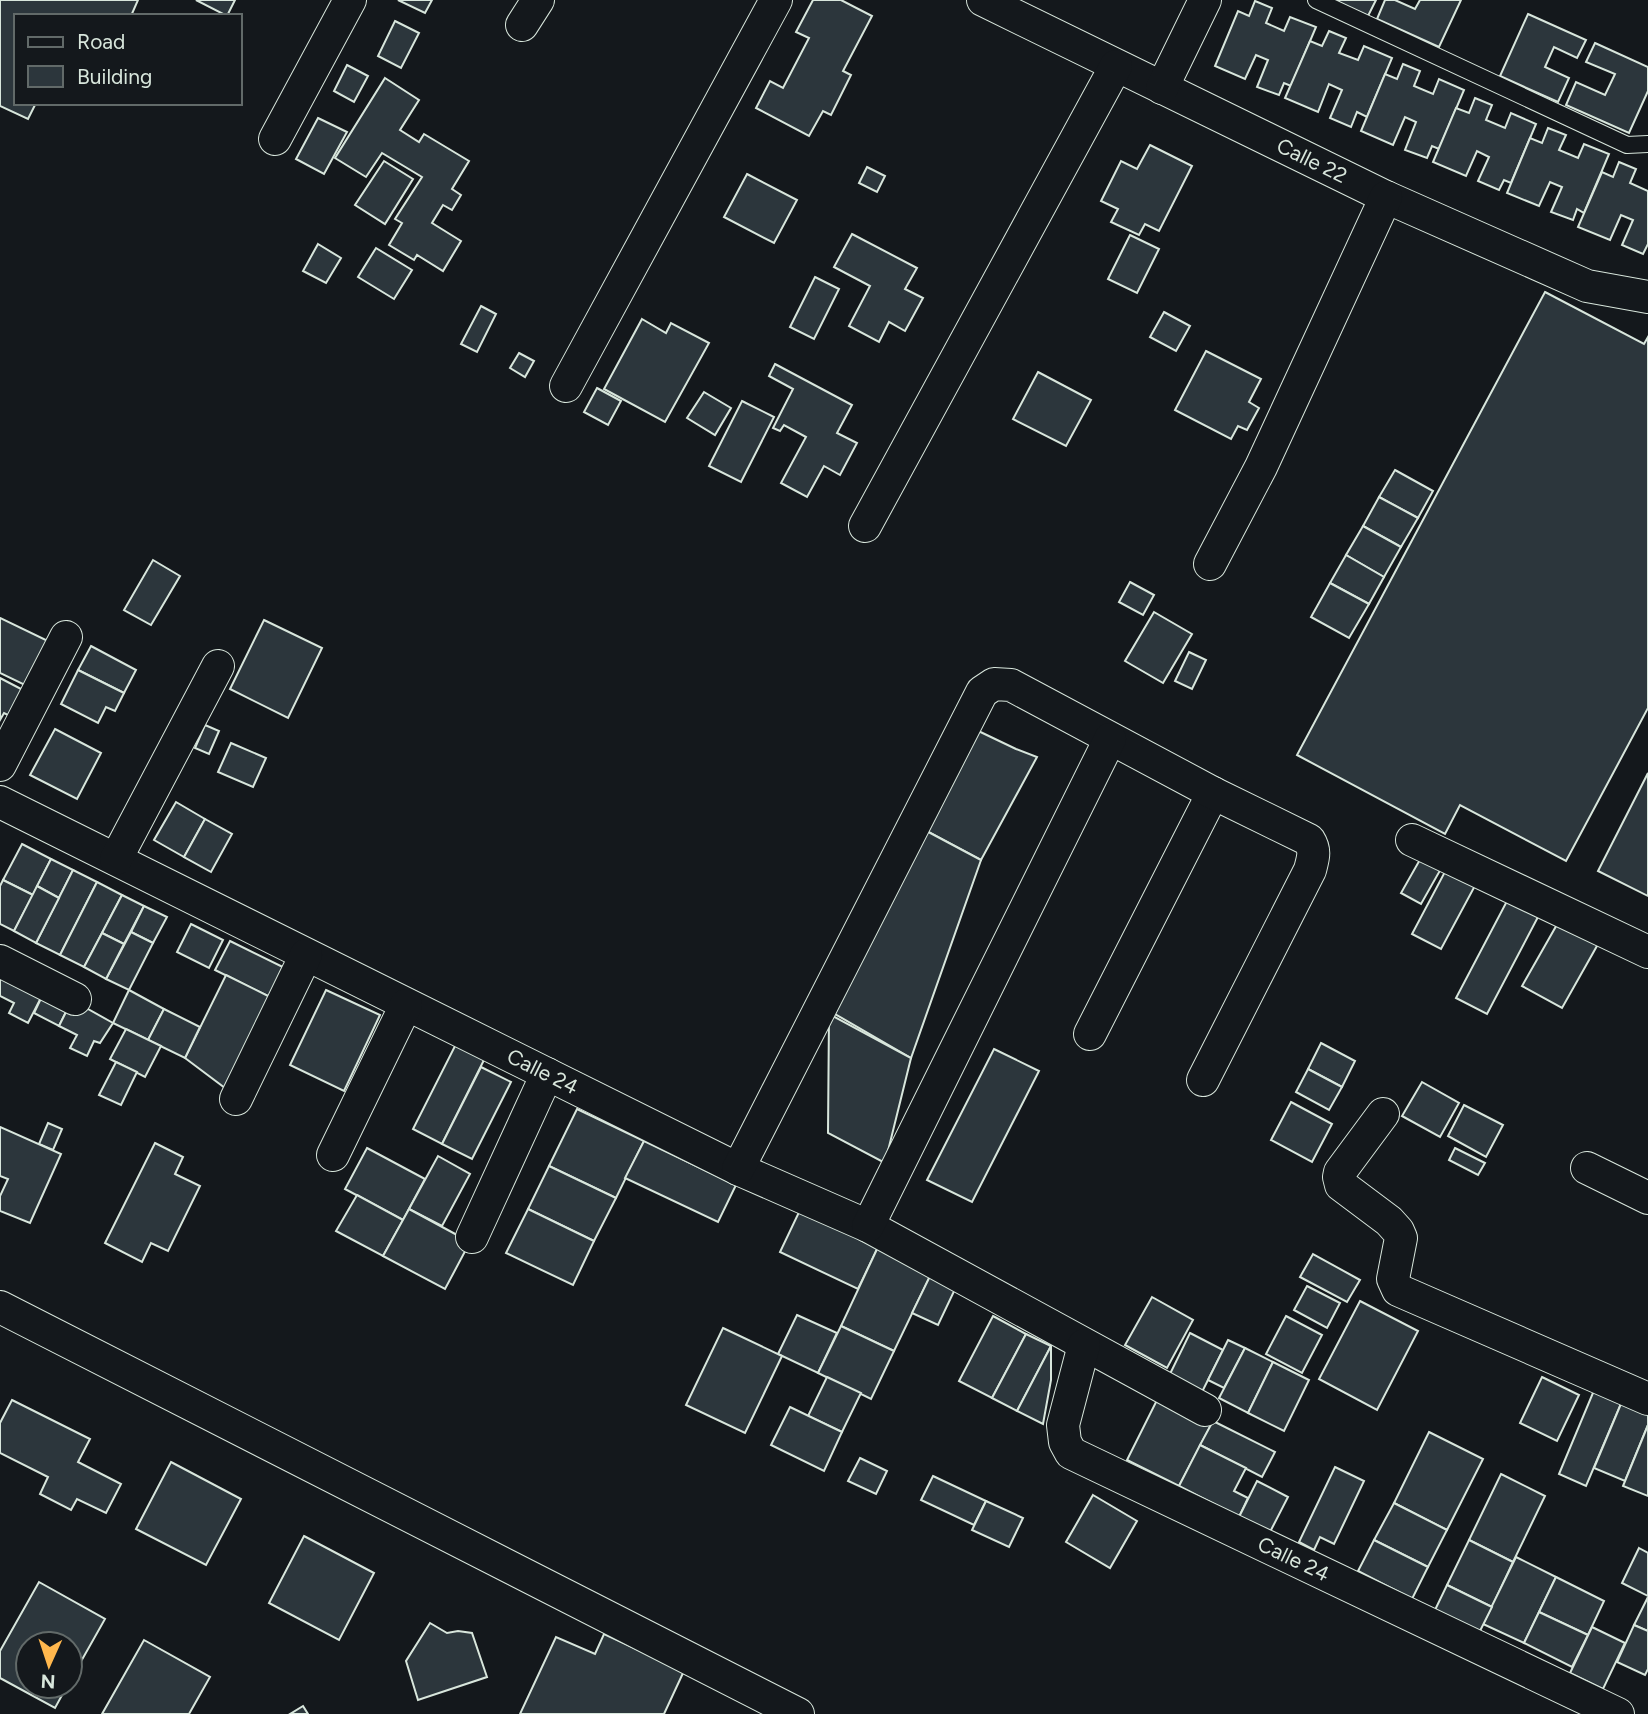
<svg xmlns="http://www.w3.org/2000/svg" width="1648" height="1714" font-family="Figtree,sans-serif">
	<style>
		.building { fill: #2c363c; stroke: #d8e6dc; stroke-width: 2 }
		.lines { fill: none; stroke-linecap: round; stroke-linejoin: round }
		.lane-casing { stroke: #d8e6dc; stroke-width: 18 }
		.street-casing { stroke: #d8e6dc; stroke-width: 34 }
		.lane { stroke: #14181c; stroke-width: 16 }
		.street { stroke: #14181c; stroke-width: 32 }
		.labels { text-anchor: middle; stroke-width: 5; stroke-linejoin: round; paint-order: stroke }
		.street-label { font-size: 21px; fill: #d8e6dc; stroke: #14181c }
	</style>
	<rect width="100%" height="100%" fill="#14181c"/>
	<g class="building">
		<path d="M0,0H138L131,16H16V103H36L28,119L0,106Z"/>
		<path d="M196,0H235L227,16Z"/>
		<path d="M398,0H432L425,13Z"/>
		<path d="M813,0H841L872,16L843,71L851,75L831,115L823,111L809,136L756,108L770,81L783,88L809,38L796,32Z"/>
		<path d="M1332,0H1376L1368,16Z"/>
		<path d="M1385,0H1395L1415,9L1420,0H1461L1439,47L1377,19Z"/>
		<path d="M1255,1L1272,8L1266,23L1284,31L1290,17L1316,27L1291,86L1284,83L1279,95L1257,87L1268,60L1256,55L1245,79L1215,66L1238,11L1249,16Z"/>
		<path d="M1528,14L1586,40L1577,58L1554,47L1545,67L1569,78L1558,102L1500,76Z"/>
		<path d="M395,21L419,33L401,68L378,56Z"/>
		<path d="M1329,31L1346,38L1339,53L1358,60L1364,46L1392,58L1367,117L1357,112L1351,127L1330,118L1342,90L1329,84L1318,112L1285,98L1310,41L1322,46Z"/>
		<path d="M1595,43L1648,67V91L1629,133L1566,105L1576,82L1605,95L1615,74L1586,62Z"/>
		<path d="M1403,64L1420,71L1414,86L1433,94L1439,79L1464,90L1439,149L1432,146L1427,158L1405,150L1416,122L1405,117L1393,145L1361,131L1385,74L1397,79Z"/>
		<path d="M347,65L368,76L354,102L334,91Z"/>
		<path d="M385,78L419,100L400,130L419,142L424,134L469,161L452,189L461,195L452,210L443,205L432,223L461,241L443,271L417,255L414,260L389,245L402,223L395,219L422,177L382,153L366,177L335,158Z"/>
		<path d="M1475,98L1492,105L1486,120L1505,128L1511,113L1536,124L1511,183L1504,180L1499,190L1478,181L1489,157L1477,151L1466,176L1433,162L1456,108L1469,113Z"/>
		<path d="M318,118L347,132L324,174L296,159Z"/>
		<path d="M1548,128L1566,135L1559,150L1578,158L1584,144L1609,154L1584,213L1577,209L1573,220L1551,212L1562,187L1550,182L1539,206L1507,193L1530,138L1542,143Z"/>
		<path d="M1150,145L1192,166L1159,231L1145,224L1139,235L1111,222L1118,209L1101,201L1121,161L1137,169Z"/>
		<path d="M384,161L413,179L385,224L355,205Z"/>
		<path d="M1619,162L1636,169L1630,183L1648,191V244L1643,254L1622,245L1633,220L1621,215L1610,240L1578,227L1602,172L1613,177Z"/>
		<path d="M867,167L885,176L877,192L859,183Z"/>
		<path d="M747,174L797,200L774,243L724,217Z"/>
		<path d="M852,234L917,268L905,289L923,298L905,331L889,322L879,342L849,326L870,286L834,267Z"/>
		<path d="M1130,235L1159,249L1137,293L1108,279Z"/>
		<path d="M318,244L341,258L326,283L303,271Z"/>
		<path d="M376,248L412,270L394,299L358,277Z"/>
		<path d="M815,277L839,289L814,339L790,327Z"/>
		<path d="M1545,292L1644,344L1648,337V708L1566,861L1460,805L1445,834L1297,755Z"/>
		<path d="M481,306L496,314L477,352L461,344Z"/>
		<path d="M1164,312L1190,326L1176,351L1150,337Z"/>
		<path d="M642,319L666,333L671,323L709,343L665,422L604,389Z"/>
		<path d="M1206,351L1261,379L1249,402L1259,408L1247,430L1238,426L1231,439L1175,410Z"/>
		<path d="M519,353L534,361L525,377L510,368Z"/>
		<path d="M775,364L852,405L837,433L857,443L840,475L824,466L807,497L781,483L806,437L784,425L780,431L773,428L793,389L769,376Z"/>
		<path d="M1038,372L1091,400L1066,446L1013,419Z"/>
		<path d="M597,388L621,401L608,425L584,412Z"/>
		<path d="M704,392L731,408L715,435L687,418Z"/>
		<path d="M742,401L774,417L741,482L709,466Z"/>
		<path d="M1395,470L1433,491L1418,518L1379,497Z"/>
		<path d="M1379,497L1418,518L1401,547L1363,526Z"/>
		<path d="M1363,526L1401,547L1384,577L1346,555Z"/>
		<path d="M1346,555L1384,577L1369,604L1330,583Z"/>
		<path d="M153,560L180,576L151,625L124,610Z"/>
		<path d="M1130,582L1154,595L1143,615L1119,602Z"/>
		<path d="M1330,583L1369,604L1349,638L1311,617Z"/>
		<path d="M1154,612L1192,634L1163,683L1125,661Z"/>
		<path d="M0,618L50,642L29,687L0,673Z"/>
		<path d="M264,620L322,648L288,718L230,689Z"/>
		<path d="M91,646L136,670L124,693L78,670Z"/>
		<path d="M1189,652L1206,660L1192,689L1175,681Z"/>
		<path d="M78,670L124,693L115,711L106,707L98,723L61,704Z"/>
		<path d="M0,678L23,690L10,716L4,713L0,720Z"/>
		<path d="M205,725L219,731L209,754L195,748Z"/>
		<path d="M970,727L1016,749L1037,757L981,860L919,827Z"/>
		<path d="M55,729L101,753L77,799L30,775Z"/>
		<path d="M231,743L266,758L253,787L218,772Z"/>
		<path d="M1648,773V896L1598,871Z"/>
		<path d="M176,802L205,819L184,857L154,840Z"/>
		<path d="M205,819L232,834L211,872L184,857Z"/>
		<path d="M919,827L981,860L911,1058L828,1010Z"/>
		<path d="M22,844L51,859L33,895L3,880Z"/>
		<path d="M1422,856L1442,867L1421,904L1401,893Z"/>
		<path d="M51,859L73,870L59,898L37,886Z"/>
		<path d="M1448,866L1477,882L1441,949L1412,934Z"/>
		<path d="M73,870L97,882L60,955L36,943Z"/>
		<path d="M3,880L33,895L14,931L0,924V886Z"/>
		<path d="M97,882L122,895L84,967L60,955Z"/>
		<path d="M37,886L59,898L36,943L14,931Z"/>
		<path d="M122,895L144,906L124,944L102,933Z"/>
		<path d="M1507,901L1538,917L1487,1014L1456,998Z"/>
		<path d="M144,906L167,917L153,943L131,932Z"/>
		<path d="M1563,914L1602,937L1562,1008L1522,986Z"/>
		<path d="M191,924L223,940L209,968L177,952Z"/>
		<path d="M131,932L153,943L129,990L106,979Z"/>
		<path d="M102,933L124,944L106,979L84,967Z"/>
		<path d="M230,941L293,972L278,1001L215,970Z"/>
		<path d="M0,964L46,988L28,1023L9,1013L14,1003L0,996Z"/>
		<path d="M226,975L278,1001L229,1091L185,1058Z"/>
		<path d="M46,988L72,1000L59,1026L34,1013Z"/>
		<path d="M129,990L164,1009L148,1040L113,1023Z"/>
		<path d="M326,990L380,1015L344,1091L290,1065Z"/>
		<path d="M72,1000L113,1023L100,1043L94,1041L87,1056L70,1048L77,1035L59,1026Z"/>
		<path d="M164,1009L200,1027L185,1058L148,1040Z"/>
		<path d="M829,1014L911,1058L885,1163L828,1133Z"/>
		<path d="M126,1029L161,1046L145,1077L110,1059Z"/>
		<path d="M1321,1043L1355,1061L1342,1087L1308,1069Z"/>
		<path d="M456,1044L485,1058L442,1144L413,1129Z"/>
		<path d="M994,1049L1039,1071L972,1202L927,1180Z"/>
		<path d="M116,1062L137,1072L121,1105L99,1095Z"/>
		<path d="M481,1067L511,1082L472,1159L442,1144Z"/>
		<path d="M1308,1069L1342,1087L1329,1110L1296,1092Z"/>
		<path d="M1422,1082L1459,1103L1440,1137L1402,1116Z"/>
		<path d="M1291,1102L1332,1124L1312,1162L1271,1140Z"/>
		<path d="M1464,1105L1503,1125L1486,1157L1448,1136Z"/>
		<path d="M577,1109L644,1141L616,1198L549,1166Z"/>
		<path d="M48,1123L62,1129L53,1150L39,1144Z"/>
		<path d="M0,1127L61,1154L30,1223L0,1211V1196L8,1179L0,1176Z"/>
		<path d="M644,1141L736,1185L718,1222L625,1178Z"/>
		<path d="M155,1143L183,1157L175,1174L200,1186L168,1251L151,1243L142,1262L105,1243Z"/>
		<path d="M367,1148L425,1179L403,1220L345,1189Z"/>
		<path d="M1455,1148L1485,1163L1478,1175L1449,1160Z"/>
		<path d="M438,1156L470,1174L442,1226L409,1209Z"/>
		<path d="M549,1166L616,1198L594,1241L528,1209Z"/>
		<path d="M357,1195L403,1220L383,1256L336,1231Z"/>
		<path d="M409,1209L470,1242L445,1289L383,1256Z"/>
		<path d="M528,1209L594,1241L573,1285L506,1253Z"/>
		<path d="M800,1210L878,1247L858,1289L780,1252Z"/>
		<path d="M878,1247L932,1272L894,1351L841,1326Z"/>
		<path d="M1313,1254L1360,1280L1347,1302L1300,1277Z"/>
		<path d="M932,1272L957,1285L938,1325L912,1313Z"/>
		<path d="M1307,1286L1340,1303L1327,1328L1294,1310Z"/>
		<path d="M1152,1297L1193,1320L1167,1368L1125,1345Z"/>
		<path d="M1360,1301L1418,1331L1377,1410L1319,1379Z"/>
		<path d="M797,1315L837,1333L818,1373L778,1354Z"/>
		<path d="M993,1316L1026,1334L992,1398L959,1381Z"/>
		<path d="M1286,1316L1322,1335L1302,1373L1266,1354Z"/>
		<path d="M841,1326L894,1351L871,1399L818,1373Z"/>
		<path d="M723,1328L782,1356L745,1433L686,1405Z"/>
		<path d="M1190,1333L1223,1350L1200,1396L1167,1380Z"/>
		<path d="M1026,1334L1051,1346L1017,1411L992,1398Z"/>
		<path d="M1228,1340L1245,1348L1224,1388L1208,1380Z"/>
		<path d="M1051,1346V1380L1043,1424L1017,1411Z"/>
		<path d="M1245,1348L1273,1362L1248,1413L1219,1398Z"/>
		<path d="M1273,1362L1309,1380L1284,1431L1248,1413Z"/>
		<path d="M827,1377L861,1393L842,1432L808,1416Z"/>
		<path d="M1542,1377L1579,1395L1557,1441L1520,1423Z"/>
		<path d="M1595,1388L1623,1399L1586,1486L1559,1474Z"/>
		<path d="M1160,1394L1213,1421L1179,1486L1127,1460Z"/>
		<path d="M1623,1399L1648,1410V1425L1625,1481L1594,1468Z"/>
		<path d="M12,1400L90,1439L78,1462L121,1484L106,1513L77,1499L71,1510L40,1494L48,1477L0,1453V1423Z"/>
		<path d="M790,1407L842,1432L824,1471L771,1445Z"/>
		<path d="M1213,1421L1275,1452L1262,1477L1200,1445Z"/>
		<path d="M1648,1425V1496L1623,1486Z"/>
		<path d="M1429,1432L1483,1459L1447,1530L1394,1503Z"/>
		<path d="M1200,1445L1246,1468L1234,1491L1248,1498L1239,1517L1179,1486Z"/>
		<path d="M860,1458L887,1471L876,1494L848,1481Z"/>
		<path d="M171,1462L241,1499L206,1565L136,1529Z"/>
		<path d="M1335,1467L1364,1481L1334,1544L1320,1537L1314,1550L1299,1542Z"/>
		<path d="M1501,1474L1545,1496L1513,1562L1469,1540Z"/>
		<path d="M933,1476L986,1501L974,1525L921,1500Z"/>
		<path d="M1257,1481L1288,1497L1270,1532L1239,1517Z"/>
		<path d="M1093,1495L1137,1521L1110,1568L1066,1542Z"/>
		<path d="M986,1501L1023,1518L1009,1547L972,1530Z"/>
		<path d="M1394,1503L1447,1530L1428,1567L1374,1540Z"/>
		<path d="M304,1536L374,1573L339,1640L269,1603Z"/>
		<path d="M1374,1540L1428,1567L1412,1599L1358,1571Z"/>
		<path d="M1469,1540L1513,1562L1492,1607L1447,1585Z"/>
		<path d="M1639,1548L1648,1553V1596L1622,1583Z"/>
		<path d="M1516,1557L1556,1577L1524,1643L1483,1624Z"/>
		<path d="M1556,1577L1604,1601L1588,1635L1539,1612Z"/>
		<path d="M39,1582L105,1619L70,1681V1644H28V1686H67L55,1708L0,1678V1651Z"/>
		<path d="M1447,1585L1492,1607L1479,1633L1434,1612Z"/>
		<path d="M1648,1597V1631L1634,1625Z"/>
		<path d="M1539,1612L1588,1635L1572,1667L1524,1643Z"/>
		<path d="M430,1623L447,1633L458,1631L472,1633L487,1677L418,1700L406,1661Z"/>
		<path d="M1634,1625L1648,1631V1669L1645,1675L1617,1662Z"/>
		<path d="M1592,1627L1625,1643L1603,1689L1570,1673Z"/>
		<path d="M604,1634L684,1671L664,1714H520L556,1637L595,1654Z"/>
		<path d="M144,1640L210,1677L189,1714H102Z"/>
		<path d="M303,1706L308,1714H290Z"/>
	</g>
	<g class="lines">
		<g class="lane-casing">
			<path id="lane" d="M1316,0L1627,145L1648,144"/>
		</g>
		<g class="street-casing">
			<g id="street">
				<path id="s1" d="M983,0L1386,197L1587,286L1648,297"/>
				<path d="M522,25L538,0"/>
				<path d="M1162,88L1205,0"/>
				<path d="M275,139L350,0"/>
				<path d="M566,386L776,0"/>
				<path d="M865,526L1116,66"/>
				<path d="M1210,564L1261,467L1386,197"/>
				<path d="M0,765L66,637"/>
				<path id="s2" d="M0,802L738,1169L868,1226L1205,1410"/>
				<path d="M1412,840L1648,952"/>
				<path d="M116,859L218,666"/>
				<path d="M0,961L75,999"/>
				<path d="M1090,1034L1213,793"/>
				<path d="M236,1099L306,955"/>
				<path d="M1383,1114L1340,1172L1339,1177L1341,1185L1389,1221L1398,1231L1401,1238L1393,1279L1398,1290L1648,1399"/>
				<path d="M333,1155L406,1005"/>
				<path d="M1587,1168L1648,1198"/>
				<path d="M738,1169L982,692L994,684L1011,685L1213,793L1309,840C1316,851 1313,858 1310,870L1203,1080"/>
				<path d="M868,1226L1110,739"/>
				<path d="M472,1237L547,1074"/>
				<path d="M0,1307L798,1714"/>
				<path id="s3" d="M1084,1345L1063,1425L1065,1442L1071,1453L1618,1714"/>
			</g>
		</g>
		<use href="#lane" class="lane"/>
		<use href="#street" class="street"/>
	</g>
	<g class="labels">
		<g class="street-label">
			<text dy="7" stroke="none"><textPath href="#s1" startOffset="366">Calle 22</textPath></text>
			<text dy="7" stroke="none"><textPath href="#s2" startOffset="606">Calle 24</textPath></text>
			<text dy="7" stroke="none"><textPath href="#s3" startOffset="359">Calle 24</textPath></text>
		</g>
	</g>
	<rect x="14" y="14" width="228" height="91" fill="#14181c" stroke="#626a69" stroke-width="2"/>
	<rect x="28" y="37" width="35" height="10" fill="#14181c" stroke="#626a69" stroke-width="2"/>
	<text x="77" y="49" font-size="21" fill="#d8e6dc">Road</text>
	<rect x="28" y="66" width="35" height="21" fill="#2c363c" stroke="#626a69" stroke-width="2"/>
	<text x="77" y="84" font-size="21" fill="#d8e6dc">Building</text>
	<g transform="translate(49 1665) rotate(183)"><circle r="33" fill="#14181c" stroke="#626a69" stroke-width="2"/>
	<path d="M0-5L12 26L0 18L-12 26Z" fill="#ffb74d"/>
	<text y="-10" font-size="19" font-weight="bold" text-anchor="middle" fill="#d8e6dc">N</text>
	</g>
</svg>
